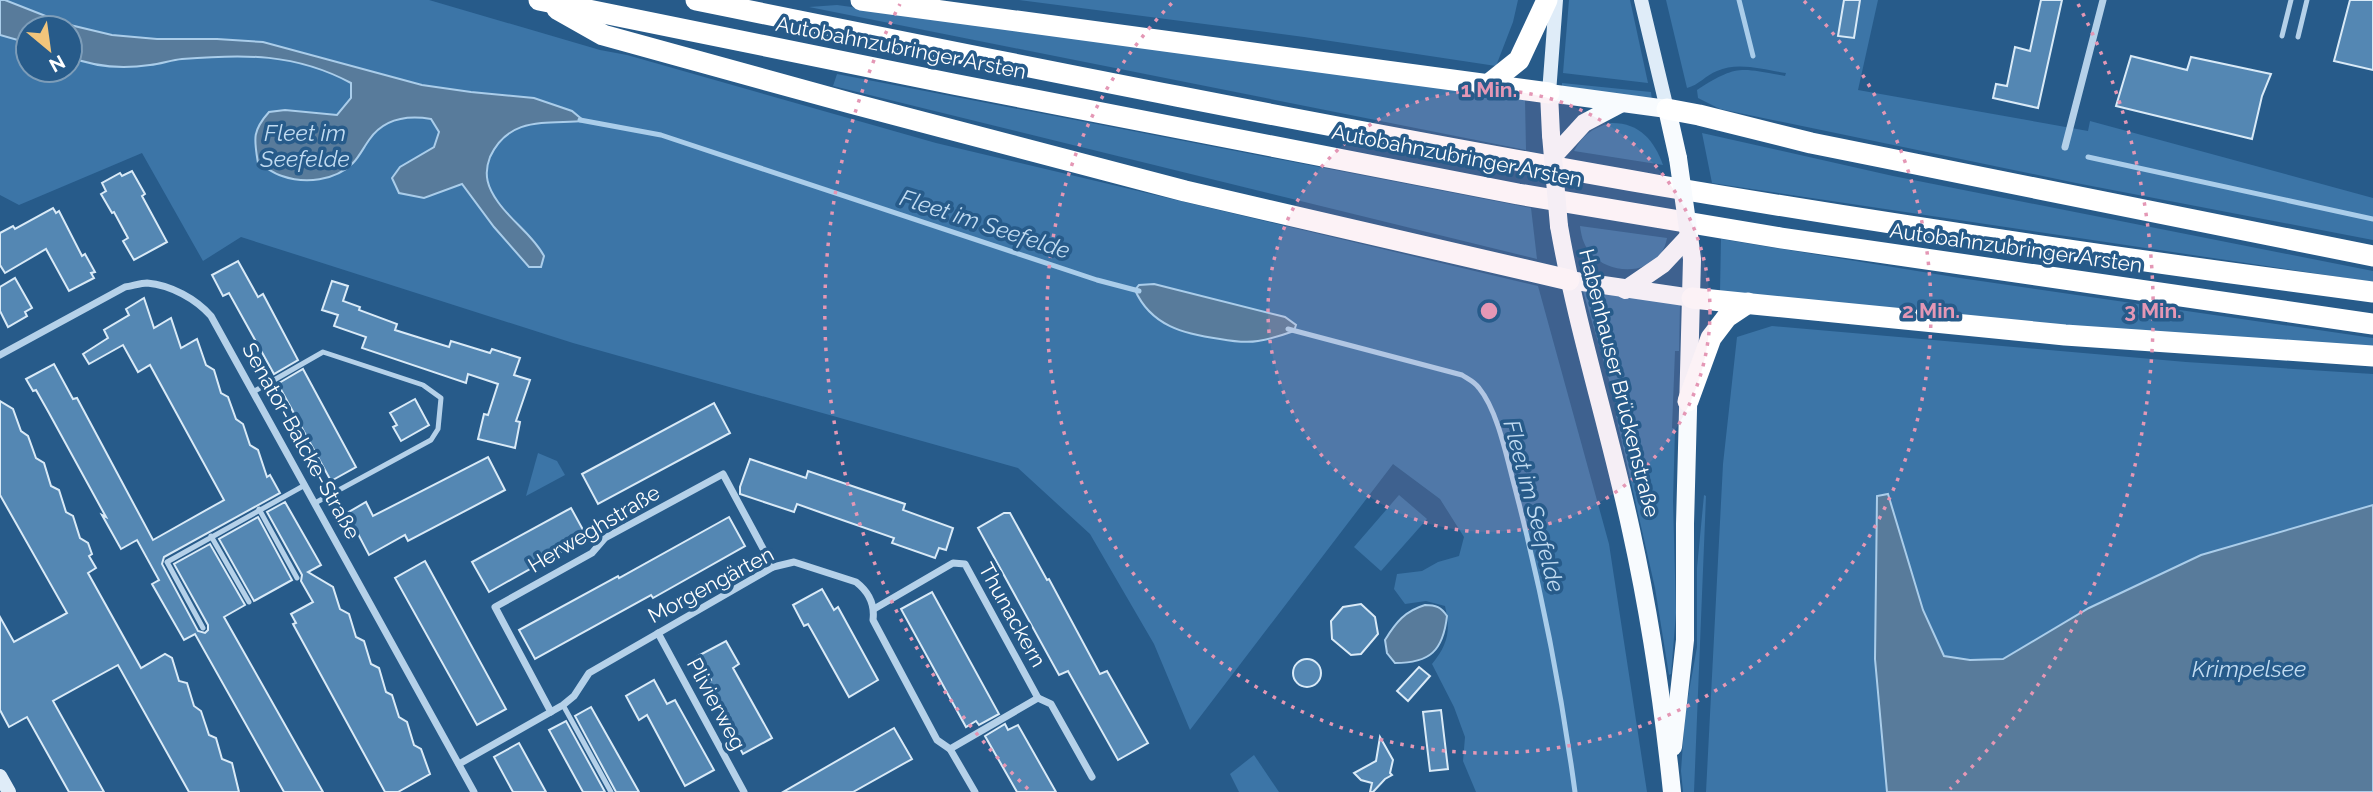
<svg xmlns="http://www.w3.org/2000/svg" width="2373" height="792" font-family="Raleway,sans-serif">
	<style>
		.green { fill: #3c75a7; fill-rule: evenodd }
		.water { fill: #587b9b; stroke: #aacdea; stroke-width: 2 }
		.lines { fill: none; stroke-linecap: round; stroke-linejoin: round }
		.stream { stroke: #aacdea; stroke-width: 5 }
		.building { fill: #5487b3; stroke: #d9eaf7; stroke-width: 2 }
		.lane { stroke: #b5d1e9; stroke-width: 5 }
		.street { stroke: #b5d1e9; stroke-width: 7 }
		.secondary { stroke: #dfecf8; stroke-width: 14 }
		.primary { stroke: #f8fbfe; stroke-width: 18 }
		.highway { stroke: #fff; stroke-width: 21 }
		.primary-bridge { stroke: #f8fbfe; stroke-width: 18 }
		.ring { fill: none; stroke: #e497b5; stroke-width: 3.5; stroke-dasharray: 3.5 7 }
		.labels { text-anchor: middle; stroke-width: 7; stroke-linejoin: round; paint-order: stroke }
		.street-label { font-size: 21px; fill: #fff; stroke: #275b8a }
		.water-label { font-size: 23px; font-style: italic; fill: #c1dbf1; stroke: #275b8a }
		.centre { fill: #e497b5; stroke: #275b8a; stroke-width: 3.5 }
		.ring-label { font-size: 21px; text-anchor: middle; font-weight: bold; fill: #e497b5; stroke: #275b8a; stroke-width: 7; stroke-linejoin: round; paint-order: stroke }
	</style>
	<rect width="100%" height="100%" fill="#275b8a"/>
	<g class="green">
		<path d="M0,0H429L600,50L627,55L936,143L1538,286L1609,544L1647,792H1476L1463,761L1465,737L1454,707L1432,664C1448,644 1451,631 1445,606L1426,601L1405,604L1394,589L1397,574L1422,571L1438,562L1459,556L1464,537L1440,499L1393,464L1190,730L1154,644L1090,534L1018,468L573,343L241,237L203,261L142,153L19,205L0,195ZM28,28H70V70H28Z"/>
		<path d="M1019,0H1518L1513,22L1496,66L1304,37Z"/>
		<path d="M1569,0H1630L1648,83L1563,73Z"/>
		<path d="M1666,0H1878L1858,90L2088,131L2090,121L2373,198V240L2076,183L1720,109L1698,98L1697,90C1737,64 1740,68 1785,76L1786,73C1765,70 1738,61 1717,71C1706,75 1699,85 1687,88Z"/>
		<path d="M837,5L1525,100L1526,150L809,7Z"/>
		<path d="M837,74L1531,208L1537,259L833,86Z"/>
		<path d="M1562,83L1651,92L1652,101L1562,90Z"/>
		<path d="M1610,123C1639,122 1654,140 1663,165L1574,151C1582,136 1592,128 1610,123Z"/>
		<path d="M1702,133L1893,176L2373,271V282L1712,183Z"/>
		<path d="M1580,226L1667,238C1666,243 1664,249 1661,253C1644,277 1605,273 1589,251C1583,244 1581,234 1580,226Z"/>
		<path d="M1721,239L1960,278L2373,338V350L2119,331L1720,292Z"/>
		<path d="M1583,291L1680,304L1679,351H1675L1672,428L1675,429L1673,501L1676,613L1671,674L1669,675L1655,588L1616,416L1619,414Z"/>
		<path d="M1772,326L2186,362L2373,374V792H1706L1723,464L1737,337Z"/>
		<path d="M538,453L557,461L565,475L526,496Z"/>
		<path d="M1399,495L1427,519L1381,571L1354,547Z"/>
		<path d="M1704,495L1706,496L1694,792H1683L1681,771L1685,714L1697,647V568Z"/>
		<path d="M1254,755L1279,792H1239L1230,774Z"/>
	</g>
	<g class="water">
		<path d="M0,0H5L66,24L112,35L157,39H217L263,42L422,85L471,92L534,98L572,111L584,121C546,124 509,116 490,157C483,175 488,188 498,202C512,222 533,235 544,256L541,267H529L494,227L462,184L424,198L399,193L392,178L400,167L434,147L439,132L431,119C407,115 384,118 369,140C364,147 359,157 353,163C335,181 305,184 282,176C274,174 266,167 258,163C254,139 252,131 269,112L285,110L337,115L351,98V83C295,53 244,54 182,59C171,60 161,64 150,65C123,69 95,67 70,57V28H28V43L0,35Z"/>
		<path d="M1154,284L1285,317L1296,325L1294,331C1283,335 1270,339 1258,341C1246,343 1231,341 1220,339C1184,334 1151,326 1135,290L1139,285Z"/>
		<path d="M1888,494L1923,610L1944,656L1970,660L2003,659L2089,608L2201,555L2373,505V792H1887L1875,659L1877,496Z"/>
		<path d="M1425,605C1436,605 1441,607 1447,616C1443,651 1430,663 1395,663L1387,653L1385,640C1396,622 1405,611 1425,605Z"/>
	</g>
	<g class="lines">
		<g class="stream">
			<path d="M1739,0L1753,56"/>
			<path d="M580,120L661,135L1097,280L1139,291"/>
			<path d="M2088,157L2373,219"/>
			<path d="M1288,329L1462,375C1468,379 1475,382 1479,388C1498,411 1507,459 1515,488C1541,588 1561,689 1575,792"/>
		</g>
	</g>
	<g class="building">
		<path d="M1844,0H1860L1854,38L1838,36Z"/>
		<path d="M2041,0H2062L2038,108L1993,98L1996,84L2007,86L2015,47L2030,51Z"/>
		<path d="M2350,0H2373V70L2334,61Z"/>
		<path d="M2131,56L2187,70L2191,57L2271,74L2262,96L2252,139L2116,106Z"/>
		<path d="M132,171L145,194L142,196L167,242L134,260L123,241L128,238L114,212L112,213L101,194L106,191L102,183L120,173L122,176Z"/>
		<path d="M53,208L56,213L59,211L82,256L85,254L95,272L91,273L94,278L69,291L46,249L5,273L0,265V233L13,226L15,229Z"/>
		<path d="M238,261L258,297L263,294L298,360L274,374L229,293L223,296L212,275Z"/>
		<path d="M15,278L32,308L25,312L27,316L8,327L0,311V287Z"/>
		<path d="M332,281L348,286L343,301L360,307L359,310L397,324L395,330L449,347L451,341L490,353L492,349L520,358L514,375L530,380L516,421L520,422L515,448L478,439L484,414L488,415L498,384L468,374L466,383L362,348L366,337L334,326L338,315L322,310Z"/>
		<path d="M144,298L154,328L171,318L181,348L197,339L206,365L214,370L221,393L228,397L236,419L243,424L250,445L258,450L267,477L270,475L280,493L164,557L162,564L198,631L205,633L208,630V625L174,564L210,544L245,605L224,617L323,792H284L195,634L184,640L152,584L159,580L137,540L121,549L102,515L106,517L49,413L36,390L33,391L26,379L54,364L73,399L77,398L153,540L224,500L150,365L138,372L123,345L89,364L83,354L108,338L104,330L129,315L126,309Z"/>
		<path d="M303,369L356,467L331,481L279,386V383Z"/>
		<path d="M415,399L429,425L401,441L393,427L397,425L390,413Z"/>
		<path d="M0,401L13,409L21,431L28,436L36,458L44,463L51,486L59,490L66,512L73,516L80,538L88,543L92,554L89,556L96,568L88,573L141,668L165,654L172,658L179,681L187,683L194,706L201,711L209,735L216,738L222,759L232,763L239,792H189L118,665L53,701L104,792H69L27,717L9,727L0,710V617L14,642L67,613L0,495Z"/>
		<path d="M714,403L730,433L598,504L582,474Z"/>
		<path d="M488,457L505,490L408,541L405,535L369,555L347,513L366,502L373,516Z"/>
		<path d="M750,459L806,478L808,471L905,504L903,510L953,528L946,550L939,548L935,558L892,543L894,538L825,514L797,504L794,512L740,494V487Z"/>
		<path d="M285,502L321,565L308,572L333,587L340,609L349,614L356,637L364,641L371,664L379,668L386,692L392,695L399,717L407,722L414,745L421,749L430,774L398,792H385L293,624L296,623L291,614L313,602L301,581L302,575L267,512Z"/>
		<path d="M571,508L587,537L489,592L472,562Z"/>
		<path d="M1004,513H1010L1047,580L1049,579L1100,674L1107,671L1148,743L1118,760L1068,671L1059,675L978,528Z"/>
		<path d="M258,517L292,580L254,601L219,539Z"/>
		<path d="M729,517L745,546L653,598L651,595L535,659L519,630L618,576L619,578Z"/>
		<path d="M425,561L506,709L477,725L395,578Z"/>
		<path d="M822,589L834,610L838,607L878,680L849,697L812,631L808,624L804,626L793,605Z"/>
		<path d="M932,592L999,714L979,725L976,721L966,727L901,609Z"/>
		<path d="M1361,604L1375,617L1378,634L1361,654L1351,655L1332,639L1331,621L1343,607Z"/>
		<path d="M726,641L739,664L733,668L772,738L743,754L705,684L711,680L698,656Z"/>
		<circle cx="1307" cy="673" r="14"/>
		<path d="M1419,667L1430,676L1408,701L1397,691Z"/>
		<path d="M654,680L667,704L675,700L714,770L685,786L647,715L639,720L626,696Z"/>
		<path d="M591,707L639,792H616L575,716Z"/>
		<path d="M1441,710L1448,769L1430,771L1423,712Z"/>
		<path d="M566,721L605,792H583L549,730Z"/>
		<path d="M1005,724L1008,730L1018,725L1056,792H1017L985,736Z"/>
		<path d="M894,728L912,759L853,792H783Z"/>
		<path d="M1380,737L1393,760L1390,773L1392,775L1385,779L1373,792H1370L1372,783L1361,780L1354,773L1376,761Z"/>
		<path d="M519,743L546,792H513L494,757Z"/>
	</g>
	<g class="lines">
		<g class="lane">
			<path d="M2282,36L2291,0"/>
			<path d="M2298,37L2307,0"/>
			<path d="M253,392L323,352L423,385L441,398L438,429L431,440L315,503"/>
			<path d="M259,509L297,578"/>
			<path d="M211,536L249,602"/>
			<path d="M203,628L167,562L305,485"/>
			<path d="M563,705L611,792"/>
		</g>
		<g class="street">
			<path d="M2065,147L2103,0"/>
			<path d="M0,355L125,287C132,286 141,283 147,283C171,285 196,299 211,316L474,792"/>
			<path d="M874,609L953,563L965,564L1038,698L950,749"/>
			<path d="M658,633L744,792"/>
			<path d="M1038,698L1051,704L1092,777"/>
			<path d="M551,712L495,607L592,553L605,538L723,474L773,567"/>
			<path d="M459,764L563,705L574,696L589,673L773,567L794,562L856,582C869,592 875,604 873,620L937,740L950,749L975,792"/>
		</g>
		<g class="secondary">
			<path d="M1641,0L1667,109"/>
			<path d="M1549,93L1556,0"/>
			<path d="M0,776L9,792"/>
		</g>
		<g class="primary">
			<path d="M1551,135L1549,93L1667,109L1678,158"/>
			<path d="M1552,158L1584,123L1620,104"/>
			<path d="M1559,226C1577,329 1609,428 1631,530C1650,616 1663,704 1672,792"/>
			<path d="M1569,280L1692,298"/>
			<path d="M1625,290L1663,264L1689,236"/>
			<path d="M1673,747L1685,640V524L1692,259L1689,236"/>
		</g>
		<g class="highway">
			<path d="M539,0L953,84L1518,194L1781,238L2373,324"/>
			<path d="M696,0C1017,65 1339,130 1662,186C1898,226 2136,261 2373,292"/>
			<path d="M861,0L1549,93"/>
			<path d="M557,9L603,35L850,103L1185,191L1569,280"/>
			<path d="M1489,84L1519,60L1547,0"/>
			<path d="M1667,109L1699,115L1811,143L2373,256"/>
			<path d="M1692,298L2065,335L2373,356"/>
			<path d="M1688,401L1711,338L1727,317L1748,303"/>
		</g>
		<g class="primary-bridge">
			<path d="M1551,135L1559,226"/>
			<path d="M1678,158L1689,236"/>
		</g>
	</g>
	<circle cx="1489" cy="311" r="221" fill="#e497b5" fill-opacity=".12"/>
	<g class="ring">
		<circle cx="1489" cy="311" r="221"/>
		<path d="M1804 1A442 442 0 1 1 1174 1"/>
		<path d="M1028 789A664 664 0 0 1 900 4M2078 4A664 664 0 0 1 1950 789"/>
	</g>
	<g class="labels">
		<g class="street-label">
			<text transform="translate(901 48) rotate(11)" y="7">Autobahnzubringer Arsten</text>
			<text transform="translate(1457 156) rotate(11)" y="7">Autobahnzubringer Arsten</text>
			<text transform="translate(2016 248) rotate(8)" y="7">Autobahnzubringer Arsten</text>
			<text transform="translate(1619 383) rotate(76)" y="7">Habenhauser Brückenstraße</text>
			<text transform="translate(301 441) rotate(61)" y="7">Senator-Balcke-Straße</text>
			<text transform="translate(594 529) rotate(-31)" y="7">Herweghstraße</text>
			<text transform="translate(711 585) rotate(-28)" y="7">Morgengärten</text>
			<text transform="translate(1012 615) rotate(61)" y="7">Thunackern</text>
			<text transform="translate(716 704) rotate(62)" y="7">Plivierweg</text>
		</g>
		<g class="water-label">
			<text x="305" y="141">Fleet im<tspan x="305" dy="26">Seefelde</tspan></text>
			<text transform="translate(985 224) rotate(18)" y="8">Fleet im Seefelde</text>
			<text transform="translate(1534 506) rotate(75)" y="8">Fleet im Seefelde</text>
			<text x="2249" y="677">Krimpelsee</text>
		</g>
	</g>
	<circle cx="1489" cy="311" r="10" class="centre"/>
	<g class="ring-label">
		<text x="1489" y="97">1 Min.</text>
		<text x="1931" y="318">2 Min.</text>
		<text x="2153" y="318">3 Min.</text>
	</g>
	<g transform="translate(49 49) rotate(151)"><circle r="33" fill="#275b8a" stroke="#7d9db9" stroke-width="2"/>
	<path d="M0-5L12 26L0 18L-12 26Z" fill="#f2c57b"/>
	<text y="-10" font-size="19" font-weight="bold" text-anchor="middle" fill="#ffffff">N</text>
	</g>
</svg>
